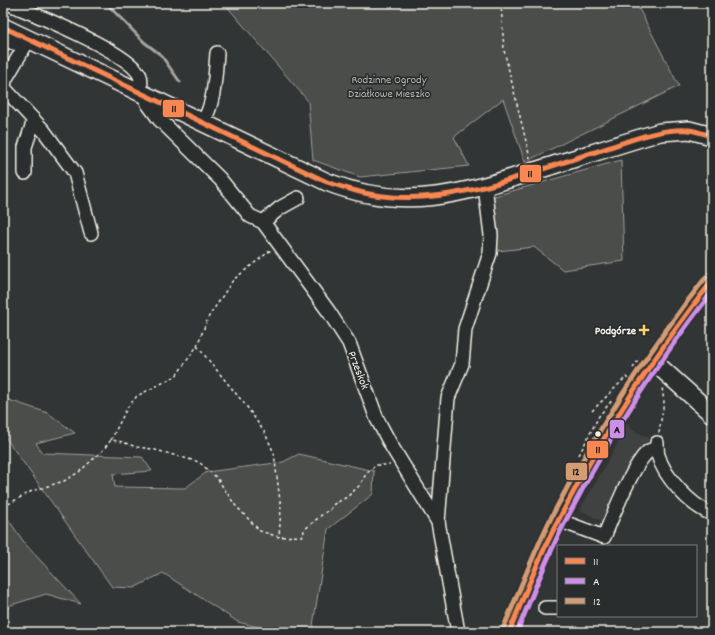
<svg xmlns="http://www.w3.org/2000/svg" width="715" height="635" font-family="Dekko,sans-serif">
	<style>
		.built { fill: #404242 }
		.green { fill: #4b4d4c; stroke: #a09f9a }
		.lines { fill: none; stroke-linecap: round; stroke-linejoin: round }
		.stream { stroke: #a6a5a0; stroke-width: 3 }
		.minor-casing { stroke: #f4f1e8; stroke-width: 16 }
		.major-casing { stroke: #f4f1e8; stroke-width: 20 }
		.path { stroke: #f4f1e8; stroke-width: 1.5; stroke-dasharray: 3 3; stroke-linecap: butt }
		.minor { stroke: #2a2d2e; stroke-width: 13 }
		.major { stroke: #2a2d2e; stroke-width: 17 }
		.bus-1-casing { stroke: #2a2d2e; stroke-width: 8 }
		.bus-2-casing { stroke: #2a2d2e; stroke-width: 8 }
		.bus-3-casing { stroke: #2a2d2e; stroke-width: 8 }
		.bus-1 { stroke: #f88751; stroke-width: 5 }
		.bus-2 { stroke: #ce8fe9; stroke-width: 5 }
		.bus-3 { stroke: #d39c74; stroke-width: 5 }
		.poi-dot { fill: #ffd166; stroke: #2a2d2e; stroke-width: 1.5 }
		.bus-dot { fill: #f4f1e8; stroke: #2a2d2e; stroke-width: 1.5 }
		.labels { text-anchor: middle; stroke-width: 3.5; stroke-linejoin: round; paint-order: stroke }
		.park-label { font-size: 12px; fill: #b9b8b1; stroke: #2a2d2e }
		.poi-label { font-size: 12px; font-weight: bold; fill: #f4f1e8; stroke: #2a2d2e; text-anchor: end }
		.street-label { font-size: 12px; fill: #f4f1e8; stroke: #2a2d2e }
		.line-badge { stroke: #2a2d2e; stroke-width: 1.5 }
		.pale-badge-label { font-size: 11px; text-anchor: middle; font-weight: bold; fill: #111 }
	</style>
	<rect width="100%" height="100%" fill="#323535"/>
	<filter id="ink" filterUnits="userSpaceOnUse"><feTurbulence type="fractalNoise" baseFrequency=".025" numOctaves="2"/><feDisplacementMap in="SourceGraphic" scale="8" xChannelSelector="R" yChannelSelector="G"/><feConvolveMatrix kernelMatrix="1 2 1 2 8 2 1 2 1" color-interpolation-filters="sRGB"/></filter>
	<g filter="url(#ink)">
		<path class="built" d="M626,422L631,429L651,439L607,524L580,510L620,440L623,427Z"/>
		<g class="green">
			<path d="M224,3H636L679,86L525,162L503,99L454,137L469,166L360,177L313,160L308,101Z"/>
			<path d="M621,160L624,261L563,270L534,247L498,251L491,197Z"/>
			<path d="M6,399L48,413L75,433L36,443L42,453L142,457L152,471L113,474L115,487L185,488L207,472L283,462L299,454L374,471L373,494L328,529L312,632H279L238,622L163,573L134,588L112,587L3,434V403Z"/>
			<path d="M435,487L436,508L424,490Z"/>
			<path d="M3,512L26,545L81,604L46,594L11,605L3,612Z"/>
		</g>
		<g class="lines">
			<path class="stream" d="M106,3L144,42L161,55L180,82"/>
			<g class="minor-casing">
				<g id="minor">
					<path d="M7,3C32,13 131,53 140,76C142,80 140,87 140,91"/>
					<path d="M29,39L5,80L4,88L44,131L75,173L91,233"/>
					<path d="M3,40L25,46"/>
					<path d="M144,94L148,104L159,119L220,179L250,216L263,222L329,312L349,343L377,419L392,447L438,522"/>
					<path d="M203,122C215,102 215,76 217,53"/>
					<path d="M25,173V147L34,120"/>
					<path d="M263,222L280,208L298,198"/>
					<path d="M657,443C657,447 657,452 658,455C664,477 691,506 712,514"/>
					<path d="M569,524L604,537C611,520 634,461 649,451C651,450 655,449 657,448"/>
					<path d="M545,608H558"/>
					<path d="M458,632L438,522L448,398L462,364L465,329L490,253L491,235L485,186"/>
					<path d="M509,632C550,537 591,445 653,361"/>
				</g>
			</g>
			<g class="major-casing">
				<g id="major">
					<path d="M3,27L327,182C406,213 464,193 541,169C580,157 620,144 660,132L689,130L712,136"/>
					<path d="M712,281L679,323L653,361L712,414"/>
				</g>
			</g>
			<g class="path">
				<path d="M501,3L504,50L530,158"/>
				<path d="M197,346L247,407L265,433L274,453L281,509L279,537"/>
				<path d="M633,368L640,358"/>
				<path d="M592,411L626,377L628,379"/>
				<path d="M659,433L664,402L662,387"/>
				<path d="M111,440L127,408L137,396L176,376L197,346L208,318L233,280L271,250"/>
				<path d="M579,455L599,416L613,399"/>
				<path d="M3,507L32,491L64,481L79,472L103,450L111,440L119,441L137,447L152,449L199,462L217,478L235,505L260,531L279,537L303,536L304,530L324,513L330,510L334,504L347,497L360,485L366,474L376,465H390"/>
				<path d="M711,632L712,629"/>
			</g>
			<use href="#minor" class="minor"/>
			<use href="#major" class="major"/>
			<g class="bus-1-casing">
				<g id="bus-1">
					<path d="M3,27L327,182C345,188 363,194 383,196C454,205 528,173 595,152C624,143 657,128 689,130C696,131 705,134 712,136"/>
					<path d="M509,632C525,595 539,556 558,521C602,436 653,356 712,281"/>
				</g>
			</g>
			<g class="bus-2-casing">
				<path id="bus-2" d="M517,632C532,596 546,559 564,524C606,442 655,365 712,292"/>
			</g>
			<g class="bus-3-casing">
				<path id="bus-3" d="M503,629C519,592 533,554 551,518C595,433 647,352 706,277"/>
			</g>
			<use href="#bus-1" class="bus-1"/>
			<use href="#bus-2" class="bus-2"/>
			<use href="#bus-3" class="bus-3"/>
		</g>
	</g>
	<path class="poi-dot" d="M642 324h4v4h4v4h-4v4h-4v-4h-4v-4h4z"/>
	<circle class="bus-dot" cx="598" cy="434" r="3.5"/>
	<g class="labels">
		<g class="park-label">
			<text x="389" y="83">Rodzinne Ogrody<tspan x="389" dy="14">Działkowe Mieszko</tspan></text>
		</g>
		<g class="poi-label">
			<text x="636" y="334">Podgórze</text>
		</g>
		<g class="street-label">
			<text transform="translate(359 370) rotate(69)" y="4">Przeskok</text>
		</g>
	</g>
	<g class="line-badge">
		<rect x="162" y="99" width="23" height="19" rx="4" fill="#f88751"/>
		<rect x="519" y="164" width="23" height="19" rx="4" fill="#f88751"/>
		<rect x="609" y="419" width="16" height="20" rx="4" fill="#ce8fe9"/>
		<rect x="586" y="440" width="23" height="19" rx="4" fill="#f88751"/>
		<rect x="565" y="462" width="23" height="19" rx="4" fill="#d39c74"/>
	</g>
	<g class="pale-badge-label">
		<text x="174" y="112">11</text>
		<text x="530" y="177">11</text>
		<text x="617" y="433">A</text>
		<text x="598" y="453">11</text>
		<text x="576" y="475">12</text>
	</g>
	<rect width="715" height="635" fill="none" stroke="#2a2d2e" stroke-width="16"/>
	<rect x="8" y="8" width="699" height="619" fill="none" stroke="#f4f1e8" stroke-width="1.5" filter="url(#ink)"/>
	<rect x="557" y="545" width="140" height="72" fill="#2a2d2e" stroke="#7b7b78"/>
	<rect x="565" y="558" width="20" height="6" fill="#f88751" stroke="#7b7b78"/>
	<text x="593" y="565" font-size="12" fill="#f4f1e8">11</text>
	<rect x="565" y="578" width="20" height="6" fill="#ce8fe9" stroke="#7b7b78"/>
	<text x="593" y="585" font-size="12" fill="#f4f1e8">A</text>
	<rect x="565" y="598" width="20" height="6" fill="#d39c74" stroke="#7b7b78"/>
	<text x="593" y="605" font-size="12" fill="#f4f1e8">12</text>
</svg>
